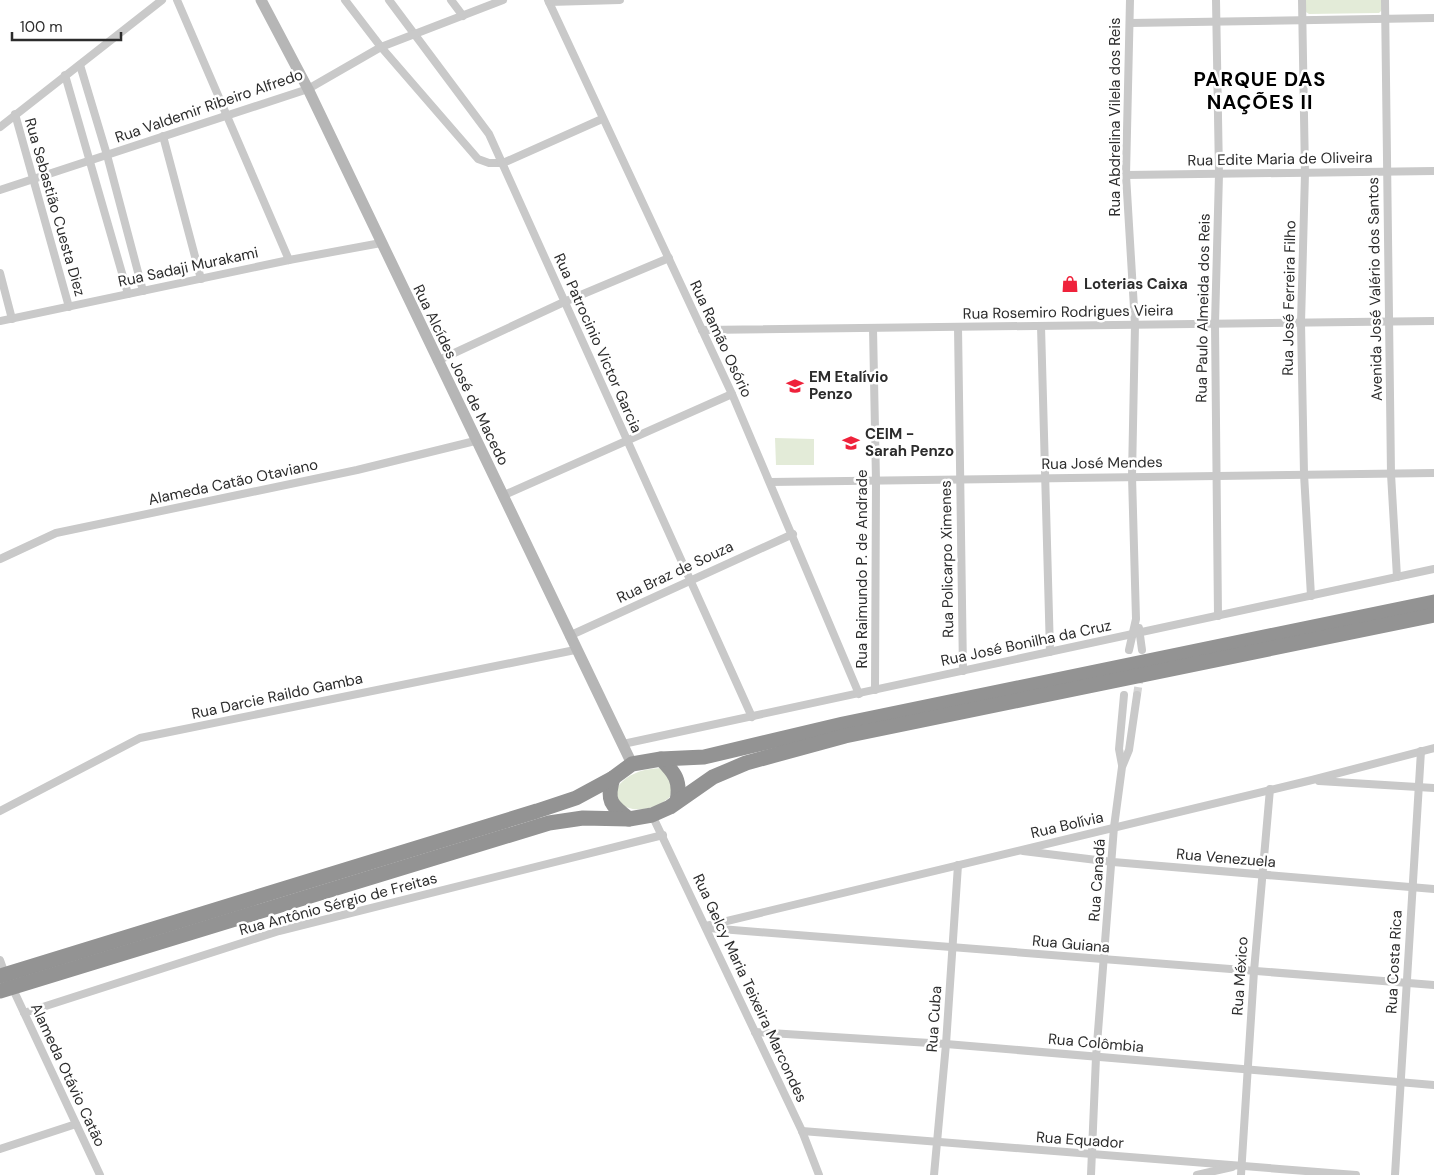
<svg xmlns="http://www.w3.org/2000/svg" width="1434" height="1175" font-family="'DM Sans',sans-serif">
	<style>
		.green { fill: #e3ebd8 }
		.lines { fill: none; stroke-linecap: round; stroke-linejoin: round }
		.street-tunnel { stroke: #d5d5d5; stroke-width: 8; stroke-dasharray: 8 4; stroke-linecap: butt }
		.street { stroke: #c9c9c9; stroke-width: 8 }
		.secondary { stroke: #b6b6b6; stroke-width: 11 }
		.highway { stroke: #939393; stroke-width: 15 }
		.labels { text-anchor: middle; stroke-width: 5; stroke-linejoin: round; paint-order: stroke }
		.street-label { font-size: 15px; fill: #2c2c2c; stroke: #fff }
		.poi-label { font-size: 15px; font-weight: bold; fill: #2c2c2c; stroke: #fff; text-anchor: start }
		.district-label { font-size: 20px; font-weight: bold; letter-spacing: 1px; fill: #000; stroke: #fff }
	</style>
	<rect width="100%" height="100%" fill="#fff"/>
	<g class="green">
		<path d="M1305,0H1383V9L1379,13L1309,14L1306,12Z"/>
		<path d="M775,438L814,439V465H776Z"/>
		<path d="M661,768L674,775L670,797C657,809 632,815 618,802L616,789C627,773 643,769 661,768Z"/>
	</g>
	<g class="lines">
		<path class="street-tunnel" d="M1137,695L1140,675"/>
		<g class="street">
			<path d="M177,0L289,260"/>
			<path d="M345,0L381,47L478,159L489,163H503L602,119"/>
			<path d="M389,0L489,134L752,717"/>
			<path d="M451,0L463,16"/>
			<path d="M548,0L732,394L859,694"/>
			<path d="M1216,0L1219,174L1215,324L1218,616"/>
			<path d="M1302,0L1305,173L1301,323L1304,474L1311,596"/>
			<path d="M1385,0L1391,474L1397,577"/>
			<path d="M549,2L620,0"/>
			<path d="M1130,23L1434,18"/>
			<path d="M80,65L107,155L143,291"/>
			<path d="M65,75L128,294"/>
			<path d="M15,114L69,307"/>
			<path d="M0,127L162,0"/>
			<path d="M163,136L201,279"/>
			<path d="M1126,175L1434,171"/>
			<path d="M0,190L308,89L381,47L503,0"/>
			<path d="M0,273L12,319"/>
			<path d="M0,321L289,260L381,243"/>
			<path d="M1041,326L1050,652"/>
			<path d="M958,327L963,671"/>
			<path d="M873,328L876,481L875,690"/>
			<path d="M702,330L1434,321"/>
			<path d="M437,361L564,302L669,258"/>
			<path d="M770,482L1434,473"/>
			<path d="M502,496L732,394"/>
			<path d="M0,559L56,533L357,470L475,441"/>
			<path d="M1139,628L1142,650"/>
			<path d="M569,636L793,534"/>
			<path d="M1129,650L1136,619L1132,476L1135,325L1126,175L1130,0"/>
			<path d="M623,744L1434,569"/>
			<path d="M1122,765L1119,749L1124,695"/>
			<path d="M1319,781L1434,788"/>
			<path d="M0,811L140,738L575,650"/>
			<path d="M652,815L802,1131L819,1175"/>
			<path d="M1023,851L1113,862L1434,889"/>
			<path d="M706,926L1312,780L1434,748"/>
			<path d="M708,928L1434,985"/>
			<path d="M0,960L5,974"/>
			<path d="M12,987L100,1175"/>
			<path d="M24,1013L279,931L663,835"/>
			<path d="M755,1032L946,1044L1434,1085"/>
			<path d="M802,1131L1356,1175"/>
			<path d="M0,1149L76,1124"/>
			<path d="M934,1175L946,1044L958,865"/>
			<path d="M1091,1175L1096,1057L1114,827L1122,767L1129,750L1137,695"/>
			<path d="M1197,1175L1232,1167"/>
			<path d="M1241,1175L1254,971L1270,789"/>
			<path d="M1395,1175L1421,751"/>
		</g>
		<path class="secondary" d="M261,0L308,89L632,764"/>
		<g class="highway">
			<path d="M661,759C675,773 681,781 677,801"/>
			<path d="M613,778C606,801 611,805 629,819"/>
			<path d="M0,976L537,811L576,798L613,778L632,764L661,759L704,757L843,724L1434,602"/>
			<path d="M0,991L549,823L583,818L629,819L652,815L670,807L713,777L746,763L845,736L1434,615"/>
		</g>
	</g>
	<defs>
		<g id="shop-bare" transform="scale(1.35)"><path d="M-5-2.5h2.3a2.7 3.5 0 0 1 5.4 0H5L5.5 6h-11ZM-1.5-2.5h3a1.5 2.3 0 0 0-3 0Z" fill="#ef223b" stroke="#fff" stroke-width="2.5" paint-order="stroke"/></g>
		<g id="school-bare" transform="scale(1.35)"><path d="M0-5L7-2L0 1L-7-2ZM-4 1L0 2.5L4 1V4Q0 6-4 4Z" fill="#ef223b" stroke="#fff" stroke-width="2.5" paint-order="stroke"/></g>
	</defs>
	<g fill-rule="evenodd">
		<use href="#shop-bare" x="1070" y="284"/>
		<use href="#school-bare" x="795" y="386"/>
		<use href="#school-bare" x="851" y="443"/>
	</g>
	<g class="labels">
		<g class="street-label">
			<text transform="translate(209 106) rotate(-19)" y="5">Rua Valdemir Ribeiro Alfredo</text>
			<text transform="translate(1115 117) rotate(-90)" y="5">Rua Abdrelina Vilela dos Reis</text>
			<text transform="translate(1280 159) rotate(-1)" y="5">Rua Edite Maria de Oliveira</text>
			<text transform="translate(55 207) rotate(74)" y="5">Rua Sebastião Cuesta Diez</text>
			<text transform="translate(188 267) rotate(-12)" y="5">Rua Sadaji Murakami</text>
			<text transform="translate(1375 289) rotate(-91)" y="5">Avenida José Valério dos Santos</text>
			<text transform="translate(1289 298) rotate(-89)" y="5">Rua José Ferreira Filho</text>
			<text transform="translate(1203 308) rotate(-89)" y="5">Rua Paulo Almeida dos Reis</text>
			<text transform="translate(1068 312) rotate(-1)" y="5">Rua Rosemiro Rodrigues Vieira</text>
			<text transform="translate(721 339) rotate(65)" y="5">Rua Ramão Osório</text>
			<text transform="translate(598 343) rotate(66)" y="5">Rua Patrocinio Victor Garcia</text>
			<text transform="translate(461 375) rotate(64)" y="5">Rua Alcídes José de Macedo</text>
			<text transform="translate(1102 463) rotate(-1)" y="5">Rua José Mendes</text>
			<text transform="translate(233 482) rotate(-12)" y="5">Alameda Catão Otaviano</text>
			<text transform="translate(947 559) rotate(-91)" y="5">Rua Policarpo Ximenes</text>
			<text transform="translate(862 569) rotate(-90)" y="5">Rua Raimundo P. de Andrade</text>
			<text transform="translate(675 572) rotate(-25)" y="5">Rua Braz de Souza</text>
			<text transform="translate(1026 643) rotate(-12)" y="5">Rua José Bonilha da Cruz</text>
			<text transform="translate(277 696) rotate(-12)" y="5">Rua Darcie Raildo Gamba</text>
			<text transform="translate(1067 825) rotate(-13)" y="5">Rua Bolívia</text>
			<text transform="translate(1226 858) rotate(5)" y="5">Rua Venezuela</text>
			<text transform="translate(1097 880) rotate(-86)" y="5">Rua Canadá</text>
			<text transform="translate(338 904) rotate(-15)" y="5">Rua Antônio Sérgio de Freitas</text>
			<text transform="translate(1071 944) rotate(5)" y="5">Rua Guiana</text>
			<text transform="translate(1394 962) rotate(-87)" y="5">Rua Costa Rica</text>
			<text transform="translate(1240 976) rotate(-86)" y="5">Rua México</text>
			<text transform="translate(750 988) rotate(65)" y="5">Rua Gelcy Maria Teixeira Marcondes</text>
			<text transform="translate(934 1019) rotate(-86)" y="5">Rua Cuba</text>
			<text transform="translate(1096 1043) rotate(5)" y="5">Rua Colômbia</text>
			<text transform="translate(68 1075) rotate(65)" y="5">Alameda Otávio Catão</text>
			<text transform="translate(1080 1140) rotate(4)" y="5">Rua Equador</text>
		</g>
		<g class="poi-label">
			<text x="1084" y="289">Loterias Caixa</text>
			<text x="809" y="382">EM Etalívio<tspan x="809" dy="17">Penzo</tspan></text>
			<text x="865" y="439">CEIM -<tspan x="865" dy="17">Sarah Penzo</tspan></text>
		</g>
		<g class="district-label">
			<text x="1260" y="86">PARQUE DAS<tspan x="1260" dy="23">NAÇÕES II</tspan></text>
		</g>
	</g>
	<path d="M12 32v8h109v-8" fill="none" stroke="#2c2c2c" stroke-width="2.5"/>
	<text x="20" y="32" font-size="15" fill="#2c2c2c" stroke="#ffffff" stroke-width="4" paint-order="stroke">100 m</text>
</svg>
